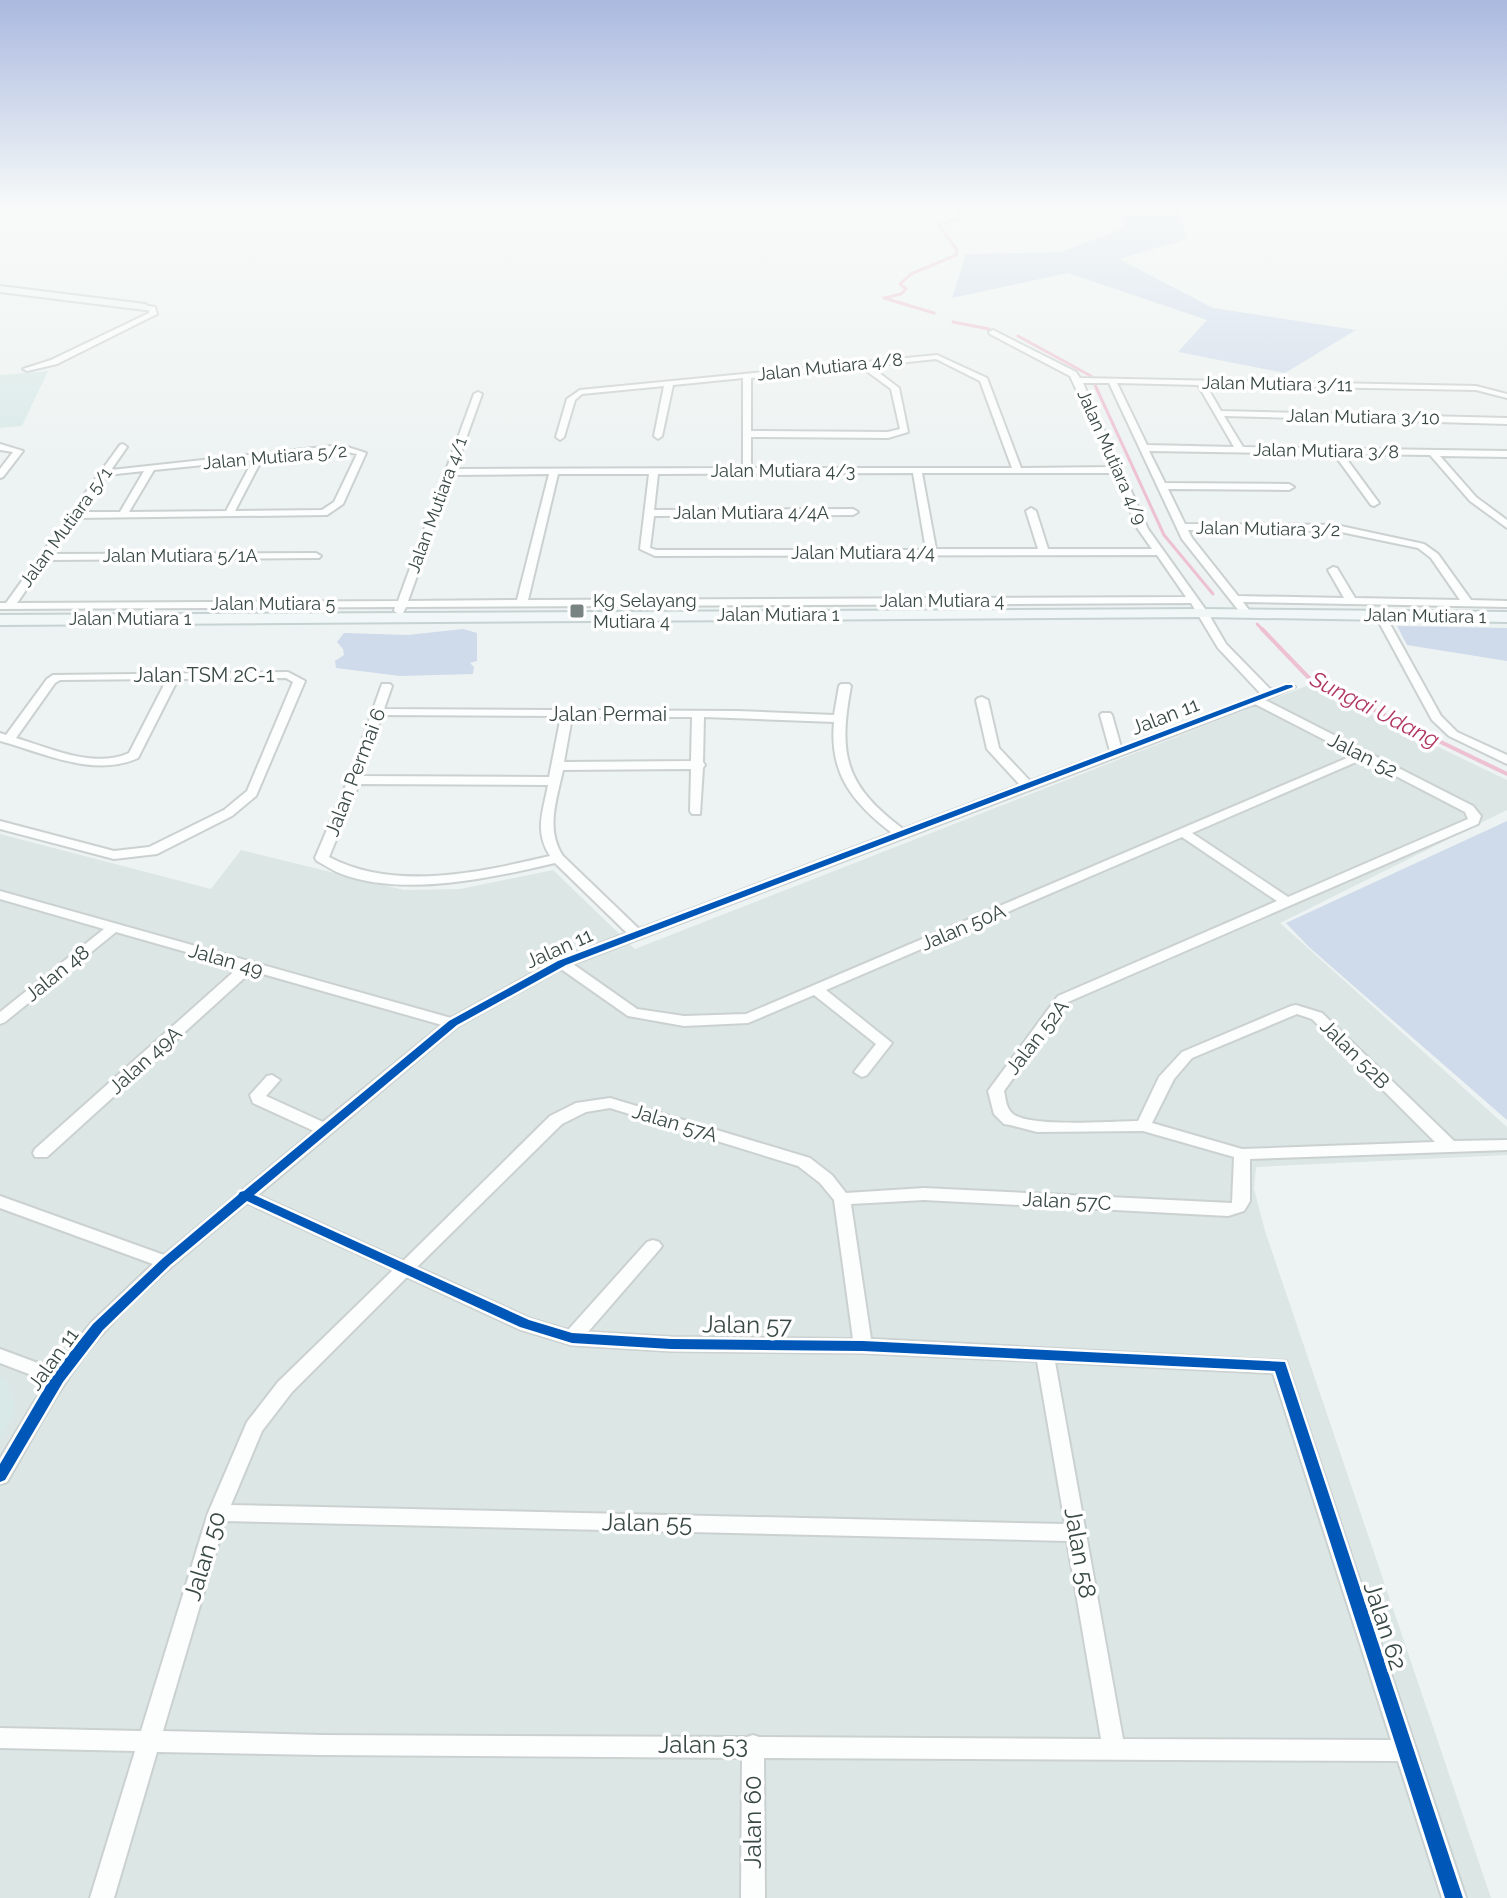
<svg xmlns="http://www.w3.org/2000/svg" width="1507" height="1898" font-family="Raleway,sans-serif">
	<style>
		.residential { fill: #dbe6e5 }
		.education { fill: #d9e9e7 }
		.green { fill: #cfdaeb }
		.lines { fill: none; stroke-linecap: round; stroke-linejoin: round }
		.stream-far1 { stroke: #eec1d2; stroke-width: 3 }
		.stream { stroke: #eec1d2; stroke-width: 4 }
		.street-casing { stroke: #cbd1d0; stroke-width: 4 }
		.secondary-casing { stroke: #c6d3d2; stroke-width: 4 }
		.street { fill: #fcfdfd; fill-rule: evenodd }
		.secondary { fill: #f0f7f6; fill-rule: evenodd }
		.cycleway-casing { stroke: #fff; stroke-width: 5 }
		.cycleway { fill: #0057b8; fill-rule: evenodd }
		.poi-dot { fill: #788482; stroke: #fff; stroke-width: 3 }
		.labels { text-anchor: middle; stroke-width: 7; stroke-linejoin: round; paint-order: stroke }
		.far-street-label { font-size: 18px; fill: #394946; stroke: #fff }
		.far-poi-label { font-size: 18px; fill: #394946; stroke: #fff; text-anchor: start }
		.street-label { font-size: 20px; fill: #394946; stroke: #fff }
		.water-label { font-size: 22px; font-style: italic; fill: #b03662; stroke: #fff }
		.near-street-label { font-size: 24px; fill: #394946; stroke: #fff }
	</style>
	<rect width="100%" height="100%" fill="#edf3f2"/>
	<path class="residential" d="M1309,685L1507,780V810L1280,923L1507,1127V1155L1256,1167L1254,1189L1265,1231L1491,1898H0V834L211,889L241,850L404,890L460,889L553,870L635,949Z"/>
	<g class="education">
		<path d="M48,371L22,426L0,428V375Z"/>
		<path d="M0,1377L6,1379L16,1410L0,1439Z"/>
	</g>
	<g class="green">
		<path d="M1123,205H1178L1187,239L1119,259L1213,308L1356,330L1285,373L1178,352L1207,320L1068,273L952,298L966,254L1061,252L1124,228Z"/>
		<path d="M1397,626L1507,628V661L1407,645Z"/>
		<path d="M463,629L477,633V661L470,663L474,667L473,674L400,676L336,668L335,661L344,655L343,649L337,642L344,633L408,635Z"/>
		<path d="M1507,821V1120L1309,947L1286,923Z"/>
	</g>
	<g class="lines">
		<g class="stream-far1">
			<path d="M934,313L884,298L901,294L906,289L900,284L911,274L956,255L957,250L939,225L963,217L956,215L966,212L956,210L959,205"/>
			<path d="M953,322L989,329"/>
			<path d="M1018,336L1091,376"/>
			<path d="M1095,385L1164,535L1213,594"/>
			<path d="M1257,624L1264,631"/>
		</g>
		<path class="stream" d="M1262,629L1310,679L1507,774"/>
		<g class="street-casing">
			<g id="street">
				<path d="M142,305L155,307L157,314L57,364L27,371L23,369L51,360L149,313V310L142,309Z"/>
				<path d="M993,330L1076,372L1080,378L1476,386L1507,394V398L1476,390L1206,385L1221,411L1507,418V424L1224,416L1243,447L1507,451V457L1440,456L1476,497L1507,520V528L1470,501L1430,455L1343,454L1379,503L1374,506L1371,505L1334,454L1149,451L1165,483L1289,484L1294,487L1289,490L1168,489L1185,524L1336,525L1424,544L1438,554L1471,600L1507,601V607L1243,602L1252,614L1247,617L1243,616L1182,539L1109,383H1083L1148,529L1208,613L1226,644L1271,690L1289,684L1295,687L1265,700L1473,806L1481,816L1478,824L1068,1002L1004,1091C1006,1100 1006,1108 1013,1114C1031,1128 1112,1121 1138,1121L1159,1077L1182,1052L1291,1006L1296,1005L1322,1013L1454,1141L1507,1140V1150L1250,1159V1201L1244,1211L1228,1216L924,1200L851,1204L871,1339L1286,1361L1466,1898H1442L1398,1761L764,1758L765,1898H741L742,1758L321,1755L157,1752L114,1898H90L135,1751L0,1748V1728L141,1731L208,1513L247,1422L278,1382L393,1270L247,1203C199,1244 147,1284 105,1331C64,1376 37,1430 7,1482L0,1484V1459L47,1381L0,1363V1349L54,1369L92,1322L153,1264L0,1208V1196L164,1255L314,1131L253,1103L250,1095L267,1076L272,1075L280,1080L266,1096L323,1122L442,1025L252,971L47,1157H35L33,1153L35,1149L239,967L116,932L5,1022L0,1024V1012L104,929L0,899V891L451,1018L557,960L627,933L555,863C492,878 402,898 339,873C332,870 325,865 317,861L315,858L348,780L382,684H390L392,686L384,709L737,711L834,715L839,686L841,684H849L851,686C838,756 845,785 903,829L1020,785L987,749L976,700L978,698L982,697L988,700L999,748L1030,781L1110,751L1100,715L1102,713H1110L1112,715L1121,747L1261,694L1218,648L1191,603L406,607L403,613L399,614L394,611L395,607L0,609V603H6L120,445L123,444L127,447L111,470L341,445L366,453L343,504L327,515L77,518L51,554L316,553L321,556L319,558L47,560L17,603L398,601L474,394L478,392L482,394L455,469L743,468V378L673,385L662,436L658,439L654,436L664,386L582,394L575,400L564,437L560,440L556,437L567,399L580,390L937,355L987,378L1021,468L1112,467L1070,376L990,334L989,332ZM936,359L980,381L1012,468H751V437L888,438L908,432L899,388L870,366ZM861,367L891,389L900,429L888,432L751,431V378ZM1117,383L1198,385L1234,447L1147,445ZM341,451L357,454L334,502L322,510L235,511L262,459ZM253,460L226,511L129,512L154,470ZM144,471L120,512H81L107,475ZM913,473L926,550H656L650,548L654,516L853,515L858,512L853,509L654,510L658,474ZM922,473H1114L1138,529L1152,549H1048L1036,511L1031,508L1026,511L1038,549H936ZM549,474L517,600L408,601L453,475ZM558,474H649L640,549L655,556L1157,555L1186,597L528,600ZM1188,530L1336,531L1418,548L1431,558L1460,600L1355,598L1337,568L1333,567L1328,570L1344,598L1238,596L1192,538ZM1255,704L1354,755L746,1014L684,1016L637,1009L573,964ZM382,715L561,716L549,777L361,776ZM572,717H692L691,761L564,762ZM704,717L834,722C829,774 853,803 892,833L639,929L563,856C545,829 557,799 563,770L691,769L690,811L692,814H700L703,768L705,765L703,762ZM1363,759L1465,812L1468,819L1288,897L1192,833ZM359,784L548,785C543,812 534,831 550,856C481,872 395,892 329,857ZM1182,837L1277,901L1058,996L988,1091L994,1114L1004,1124L1010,1125L1037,1132L1143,1131L1234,1157L1232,1203L924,1188L846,1193L832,1175L810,1158L610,1098L576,1103L550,1116L403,1261L258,1195L458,1026L561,969L628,1016L684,1026L748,1023L814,995L876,1044L854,1072L862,1077L867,1075L892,1043L826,990ZM1297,1014L1312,1019L1435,1142L1242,1149L1152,1123L1174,1079L1192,1058ZM610,1108L798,1166L820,1183L834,1200L853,1339L671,1337L588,1332L659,1250L662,1246L659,1242L653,1240L647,1242L568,1330L531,1319L417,1267L562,1124L586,1112ZM407,1277L519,1329L572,1345L671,1351L863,1353L1037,1361L1065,1524L231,1505L262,1431L292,1392ZM1055,1362L1273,1373L1391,1740L1123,1739ZM225,1521L1067,1541L1101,1739L759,1737L753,1735L747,1737L321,1735L163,1731Z"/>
				<path d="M0,444L23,451L3,477L0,478V469L13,452L0,450Z"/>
				<path d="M1380,612L1385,615L1441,716L1457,732L1507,755V764L1449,736L1432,720L1375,615Z"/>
				<path d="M288,672L305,681L256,796L232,816L157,854L114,859L0,829V821L114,851L149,847L224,810L247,791L293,682L286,678L178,679L138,758C94,778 44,753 0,741V733L6,735L47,679L53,675ZM167,679L129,753C94,769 50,748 16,738L55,683L60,680Z"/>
			</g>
		</g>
		<g class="secondary-casing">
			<g id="secondary">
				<path d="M0,286L145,304L150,307L145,310L0,292Z"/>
				<path d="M1203,609L1507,612V622L1203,617L0,625V615Z"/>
			</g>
		</g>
		<use href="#street" class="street"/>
		<use href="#secondary" class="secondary"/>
		<g class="cycleway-casing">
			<path id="cycleway" d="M1286,685H1292L1293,687L566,965L457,1025L254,1195L529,1320L572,1333L671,1339L863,1341L1285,1362L1463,1898H1445L1275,1371L863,1351L671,1349L572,1343L520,1327L247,1201L170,1265L103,1330L63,1382L5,1480L0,1482V1464L53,1374L93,1324L162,1259L238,1195L240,1192L244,1191L449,1021L558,961Z"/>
		</g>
		<use href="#cycleway" class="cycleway"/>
	</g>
	<linearGradient id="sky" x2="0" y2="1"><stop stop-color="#aab9df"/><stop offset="0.44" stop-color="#f7faf9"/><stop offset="1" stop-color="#f7faf9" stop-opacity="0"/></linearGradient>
	<rect width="1507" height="471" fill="url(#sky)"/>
	<rect class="poi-dot" x="569" y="603" width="16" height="16" rx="4"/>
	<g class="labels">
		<g class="far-street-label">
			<text transform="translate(830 367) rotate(-6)" y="6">Jalan Mutiara 4/8</text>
			<text transform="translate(1277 384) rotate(1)" y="6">Jalan Mutiara 3/11</text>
			<text transform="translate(1363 417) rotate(1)" y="6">Jalan Mutiara 3/10</text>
			<text transform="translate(1326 451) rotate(1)" y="6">Jalan Mutiara 3/8</text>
			<text transform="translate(275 457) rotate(-5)" y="6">Jalan Mutiara 5/2</text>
			<text transform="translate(1112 457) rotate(66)" y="6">Jalan Mutiara 4/9</text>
			<text x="783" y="477">Jalan Mutiara 4/3</text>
			<text transform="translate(437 505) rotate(-70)" y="6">Jalan Mutiara 4/1</text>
			<text x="751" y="519">Jalan Mutiara 4/4A</text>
			<text transform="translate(66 527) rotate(-54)" y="6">Jalan Mutiara 5/1</text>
			<text transform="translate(1268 529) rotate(1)" y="6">Jalan Mutiara 3/2</text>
			<text x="863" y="559">Jalan Mutiara 4/4</text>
			<text x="180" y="562">Jalan Mutiara 5/1A</text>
			<text x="942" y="607">Jalan Mutiara 4</text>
			<text x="273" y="610">Jalan Mutiara 5</text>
			<text x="778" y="621">Jalan Mutiara 1</text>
			<text transform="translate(1425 616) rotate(1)" y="6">Jalan Mutiara 1</text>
			<text x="130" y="625">Jalan Mutiara 1</text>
		</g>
		<g class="far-poi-label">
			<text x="593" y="607">Kg Selayang<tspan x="593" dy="21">Mutiara 4</tspan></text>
		</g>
		<g class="street-label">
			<text x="204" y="682">Jalan TSM 2C-1</text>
			<text x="608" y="721">Jalan Permai</text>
			<text transform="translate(1165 716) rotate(-21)" y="7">Jalan 11</text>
			<text transform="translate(1363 755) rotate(27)" y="7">Jalan 52</text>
			<text transform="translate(355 772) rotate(-69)" y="7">Jalan Permai 6</text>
			<text transform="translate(963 927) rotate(-23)" y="7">Jalan 50A</text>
			<text transform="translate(559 948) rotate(-24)" y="7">Jalan 11</text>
			<text transform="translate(226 960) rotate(16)" y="7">Jalan 49</text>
			<text transform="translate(57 973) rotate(-39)" y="7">Jalan 48</text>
			<text transform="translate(1037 1037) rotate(-52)" y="7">Jalan 52A</text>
			<text transform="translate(1355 1054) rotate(45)" y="7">Jalan 52B</text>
			<text transform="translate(145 1060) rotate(-42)" y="7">Jalan 49A</text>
			<text transform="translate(675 1123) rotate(17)" y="7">Jalan 57A</text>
			<text transform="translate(1067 1201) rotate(3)" y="7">Jalan 57C</text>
			<text transform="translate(53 1359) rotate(-54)" y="7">Jalan 11</text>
		</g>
		<g class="water-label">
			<text transform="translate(1375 709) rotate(27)" y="8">Sungai Udang</text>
		</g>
		<g class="near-street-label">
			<text transform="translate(747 1325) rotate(1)" y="8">Jalan 57</text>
			<text transform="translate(647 1523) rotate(1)" y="8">Jalan 55</text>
			<text transform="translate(1080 1553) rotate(80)" y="8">Jalan 58</text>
			<text transform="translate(205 1556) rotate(-73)" y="8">Jalan 50</text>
			<text transform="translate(1385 1626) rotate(72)" y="8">Jalan 62</text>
			<text x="703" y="1753">Jalan 53</text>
			<text transform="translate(753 1822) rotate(-90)" y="8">Jalan 60</text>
		</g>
	</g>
</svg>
